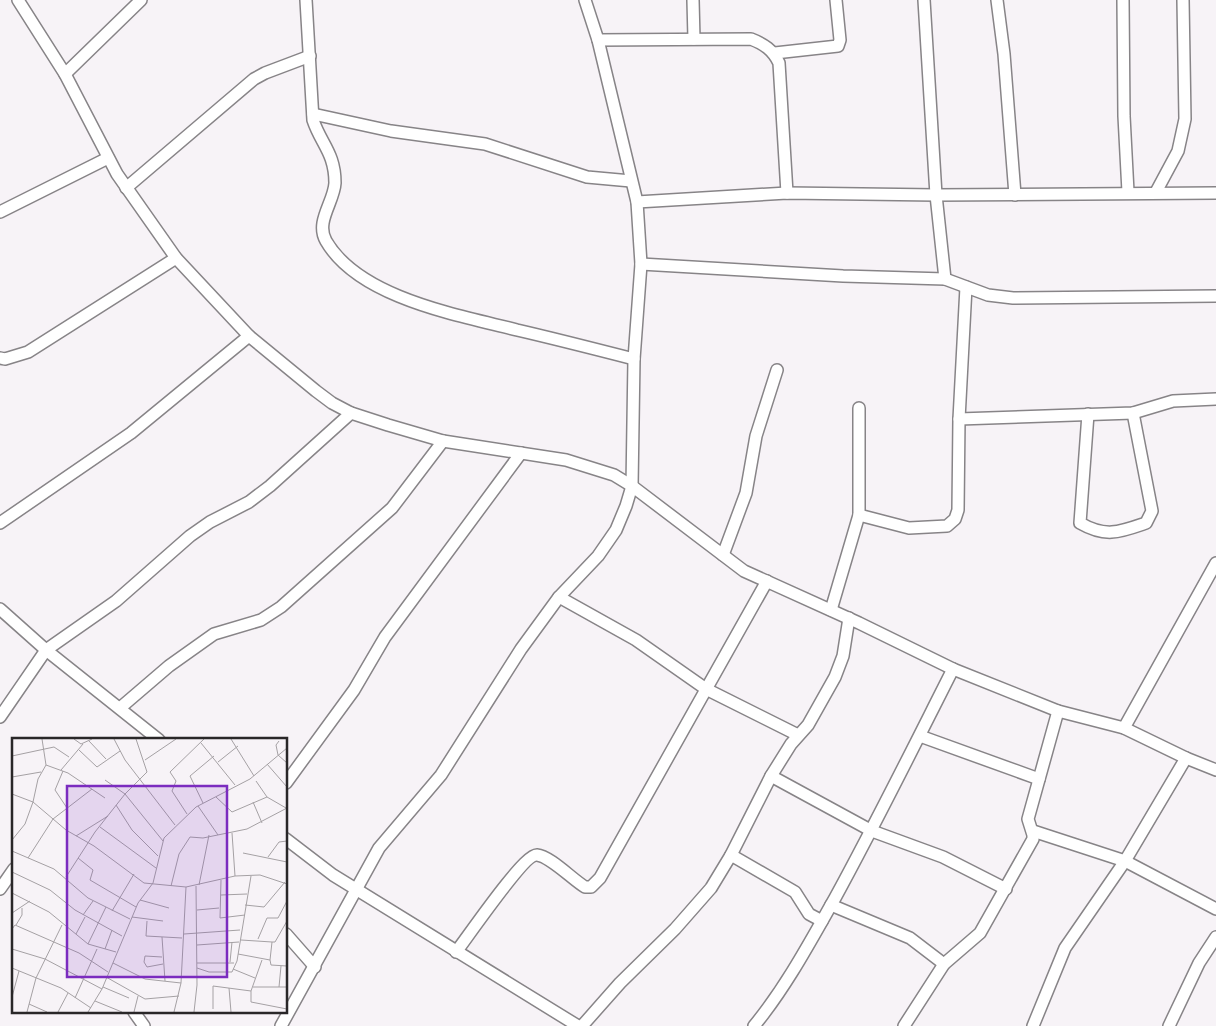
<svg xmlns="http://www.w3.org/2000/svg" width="1216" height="1026" font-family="Manrope,sans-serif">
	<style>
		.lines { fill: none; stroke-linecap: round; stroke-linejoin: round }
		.minor-casing { stroke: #878487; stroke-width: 14 }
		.minor { stroke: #fff; stroke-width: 11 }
		.inset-road { fill: none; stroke: #a5a1a4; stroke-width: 1 }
		.view { fill: #7b2cbf; fill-opacity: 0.15; stroke: #7b2cbf; stroke-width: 2.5 }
		.inset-edge { fill: none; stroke: #292728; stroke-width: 2.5 }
	</style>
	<rect width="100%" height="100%" fill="#f7f3f7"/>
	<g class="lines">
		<g class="minor-casing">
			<g id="minor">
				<path d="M18,0L65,74L117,174L176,258L249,336L316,391L332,403L351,413L388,425L443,441L566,460L614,475L632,486L744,571L859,623L953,669L1058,711L1124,728L1186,758L1216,770"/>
				<path d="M306,0L313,120C321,144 335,153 335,183C334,202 315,222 326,241C359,298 458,315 517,330C556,339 595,349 634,359"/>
				<path d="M693,0L694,39"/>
				<path d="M924,0L936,195L945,279"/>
				<path d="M997,0L1004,54L1015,195"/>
				<path d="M1123,0L1124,116L1128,192"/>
				<path d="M598,40L751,39C764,44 773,50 779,63L787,193"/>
				<path d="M775,53L838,46L840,40L836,0"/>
				<path d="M65,74L141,0"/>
				<path d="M313,114L391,131L485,144L587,177L631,181"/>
				<path d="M126,188L254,79L265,73L310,56"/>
				<path d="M1156,192L1178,151L1185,119L1183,0"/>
				<path d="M637,202L787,193L936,195L1216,193"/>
				<path d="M0,212L108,158"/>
				<path d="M641,264L843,276L945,279L988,295L1013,298L1216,296"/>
				<path d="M0,358L5,359L28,352L176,258"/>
				<path d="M1088,414L1080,523C1106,538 1120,532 1146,523L1152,511L1133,413"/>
				<path d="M959,419L1133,413L1173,401L1216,399"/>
				<path d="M859,515L909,528L947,526L955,519L958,510L959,419L966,287"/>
				<path d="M0,523L131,433L249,336"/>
				<path d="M723,555L746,493L756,436L777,370"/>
				<path d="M559,597L636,640L706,689L798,735"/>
				<path d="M0,609L46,650L159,740"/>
				<path d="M831,610L859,515V408"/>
				<path d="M120,708L169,666L214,634L261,620L281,607L392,508L443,441"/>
				<path d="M0,717L46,650L116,601L190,536L210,522L249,502L270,486L351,413"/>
				<path d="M1124,728L1216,563"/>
				<path d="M920,736L1039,779"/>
				<path d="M771,776L872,831L943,857L1006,889"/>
				<path d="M286,783L354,690L385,637L521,453"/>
				<path d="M1033,831L1125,861L1216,909"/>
				<path d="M286,839L333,875L578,1026"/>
				<path d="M731,855L795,892L809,914L822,921"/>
				<path d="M0,889L14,869"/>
				<path d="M831,905L910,938L944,964"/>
				<path d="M286,934L315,967"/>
				<path d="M456,952C467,938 524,854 537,855C550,856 573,880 585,887H591L600,878L767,581"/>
				<path d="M134,1012L144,1026"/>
				<path d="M281,1026L379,848L441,775L521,649L559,597L598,556L616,530L626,506L632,486L634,359L641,264L637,202L598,40L585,0"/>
				<path d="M582,1026L620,983L675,929L711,888L731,855L771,776L791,744L808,725L835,677L843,656L849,618"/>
				<path d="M754,1026C786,987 810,942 835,898C876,823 914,746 953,669"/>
				<path d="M904,1026L944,964L980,933L1033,839V835L1028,819L1058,711"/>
				<path d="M1033,1026L1065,948L1125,861L1186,758"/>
				<path d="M1169,1026L1199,963L1216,937"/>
			</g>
		</g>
		<use href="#minor" class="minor"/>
	</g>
	<g transform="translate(12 738)">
		<rect width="275" height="275" fill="#f7f3f7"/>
		<path class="inset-road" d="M30,1L34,27L26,41L21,64L54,92L82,108L132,145L174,149L223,138L248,137L275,146M62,1L69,6L80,1M102,1L113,22L163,87M219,1L242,38M77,3L94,21M267,3L264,7L266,17L275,25M189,5L223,47M67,12L85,29L108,13M0,18L42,9L57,19M133,22L164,1M206,24L226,8M255,26L275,49M34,27L56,35L93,60M49,32L71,6M51,33L43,52L55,70M0,39L29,34M93,42L113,56L151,103M244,43L255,59M0,56L21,64L13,86L0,102M204,59L220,74L255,59L274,70M241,64L250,85M191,65L178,38L202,18M104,67L120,92L146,118M186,68L206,97M175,76L160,53L164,43L158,34L192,1M88,89L144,130M220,95L223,138M64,98L96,78M0,113L42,131L76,160L118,181M231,115L275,124M256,119L267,104L275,103M16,120L41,81L80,51M66,120L81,132L78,142L124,169M0,134L38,152L63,172L110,198M54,139L83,94L113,56L135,34L124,1M209,142L208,180L233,177M187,147L197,97M159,148L167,116L178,99L191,100L235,91L275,70M0,155L37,174L76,206L104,214M209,157L235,156M128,162L157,170M233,167L252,169L273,144M185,172L207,170M100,173L122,136M0,175L18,163M71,177L81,163M120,179L151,183M135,183L134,198L170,200M275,183L263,204H260L258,222L259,227L275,228M4,187L10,177V170M0,191L3,187L67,215L96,234M64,196L73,179M172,196L228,192M150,199L153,243M246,201L255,180H266L275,163M229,202L260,204M76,206L94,169M185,207L227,204M0,211L33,221L90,251M93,211L100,192M226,216L258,222M150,219L133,218L132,224L135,229L151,226M250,222L239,253V264L275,271M218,224L220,204M101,225L133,241L169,245M185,225H222M0,230L49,250L79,270M185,230L197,234H220L225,223L239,138M221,231L243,240M94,239L133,261L167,258M91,249L117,260M241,249H275M267,249L269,228M217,250L219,274M0,259L7,233M63,260L85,211M83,263L110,274M17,266L35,274M201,271V248L239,253M15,274L24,240L50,187M46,274L56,255M76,274L90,251L126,165L141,145L152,100L184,69L238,41L275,10M122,274L126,258M162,274L169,245L174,149M182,274L185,247L184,148"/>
		<path class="view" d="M55,48H215V239H55Z"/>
		<rect width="275" height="275" class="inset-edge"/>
	</g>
</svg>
